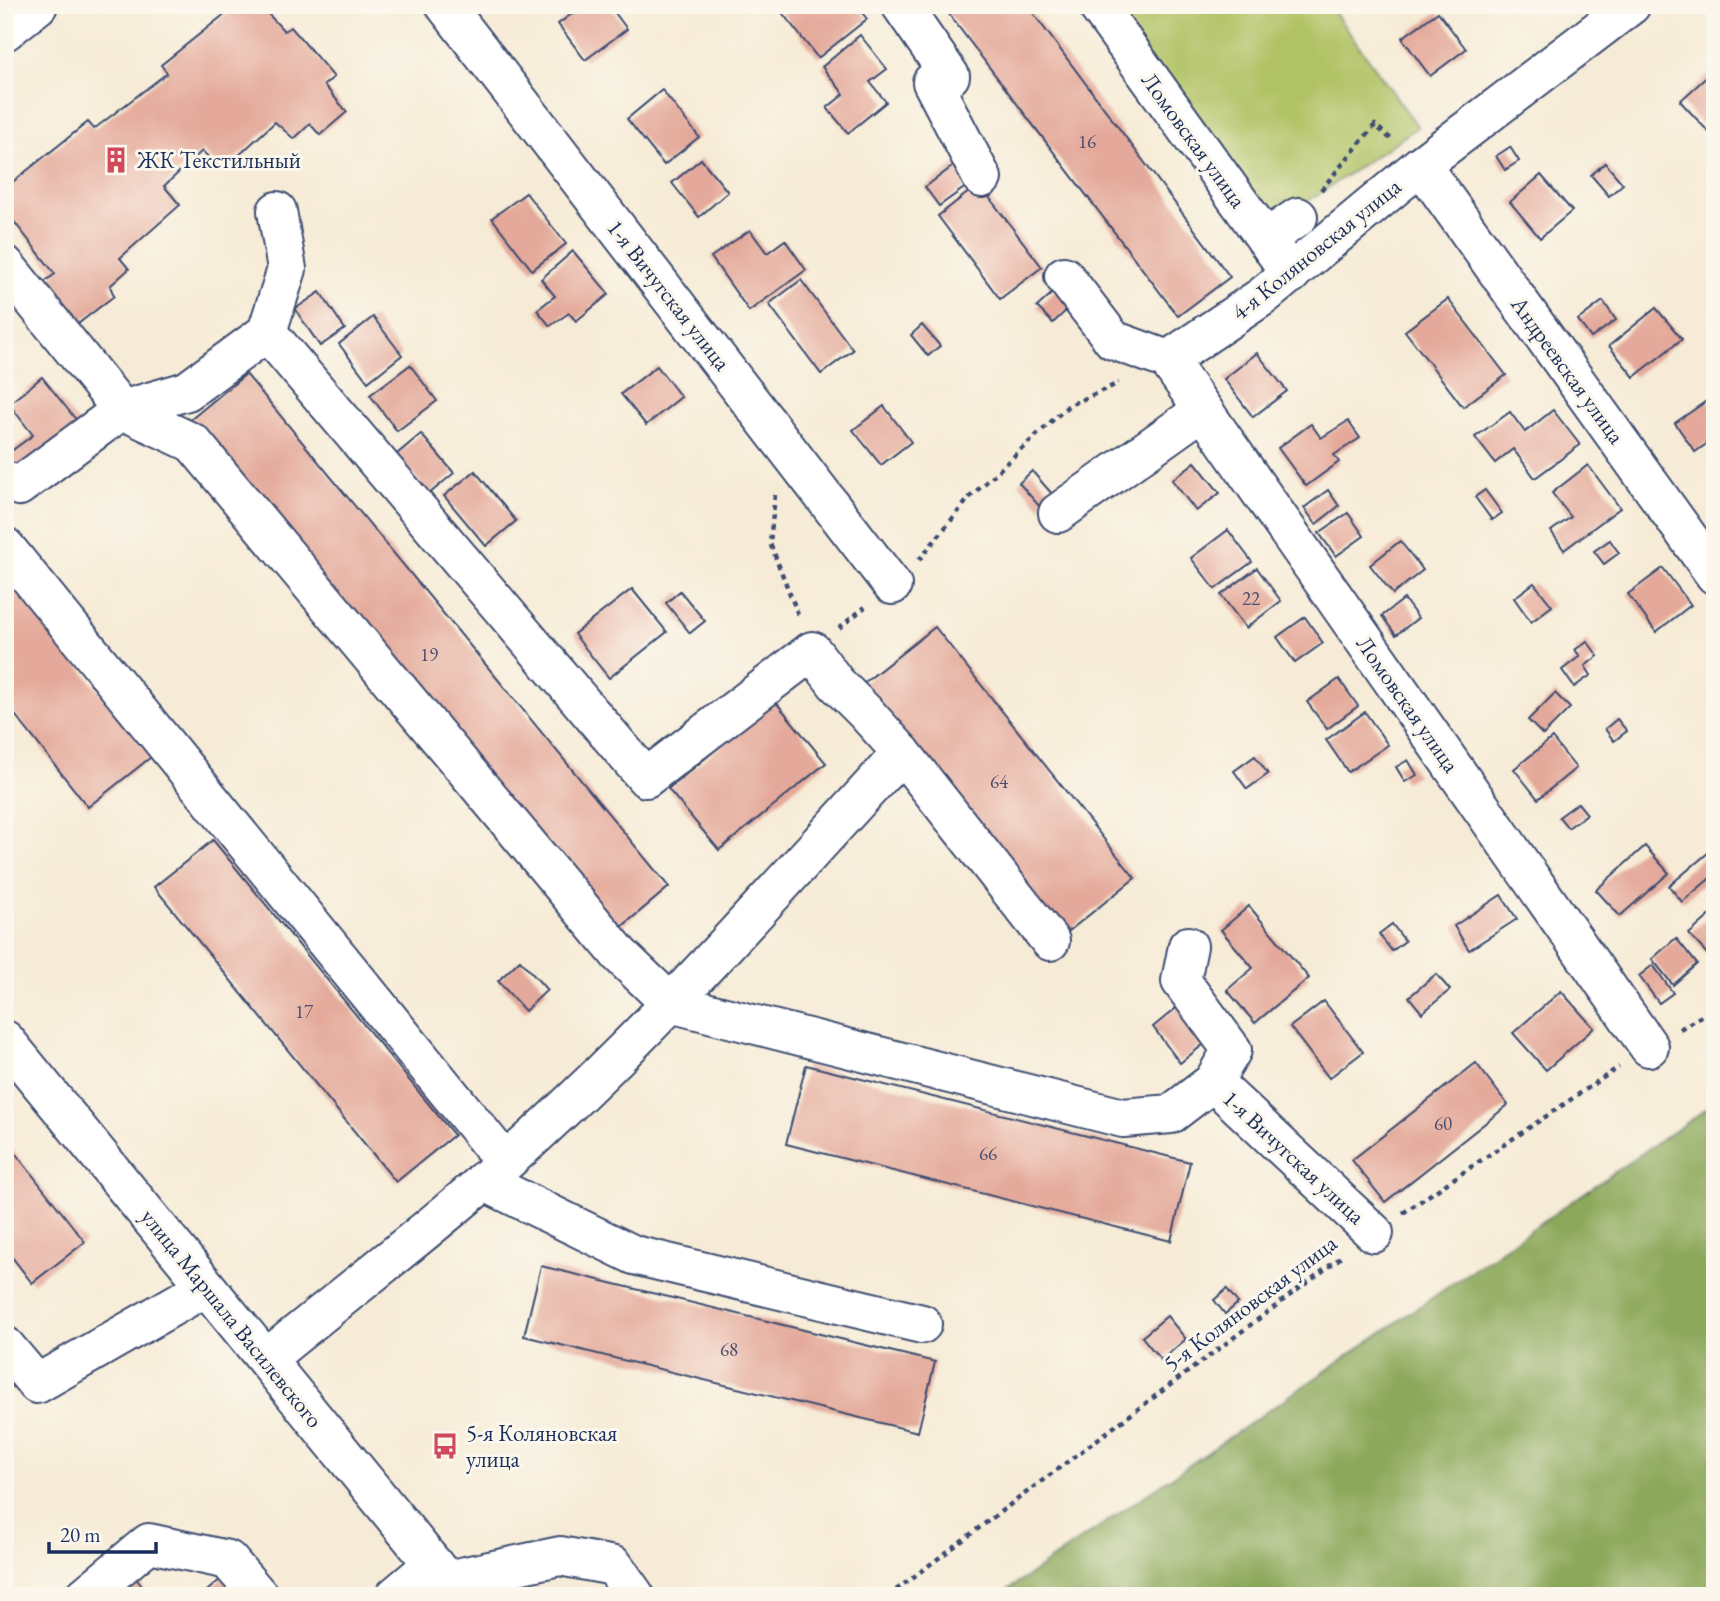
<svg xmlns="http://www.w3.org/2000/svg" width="1720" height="1601" font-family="'EB Garamond',serif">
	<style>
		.green { fill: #b1c265; stroke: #667862; stroke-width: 2 }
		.forest { fill: #8ca85a; stroke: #546c5c; stroke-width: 2 }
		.building { fill: #e4a99a }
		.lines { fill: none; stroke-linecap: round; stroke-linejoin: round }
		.minor-casing { stroke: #3c4b70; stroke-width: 42 }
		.major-casing { stroke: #3c4b70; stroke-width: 42 }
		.path { stroke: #3c4b70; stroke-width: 4.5; stroke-dasharray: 5 5; stroke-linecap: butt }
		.minor { stroke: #fff; stroke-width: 38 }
		.major { stroke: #fff; stroke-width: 38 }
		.labels { text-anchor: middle; stroke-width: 6; stroke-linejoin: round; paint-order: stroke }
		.number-label { font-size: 19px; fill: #4d4e6d }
		.street-label { font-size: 23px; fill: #1b2f5e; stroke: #fbf7ec }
		.poi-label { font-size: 23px; fill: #1b2f5e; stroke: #fbf7ec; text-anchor: start }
	</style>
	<rect width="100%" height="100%" fill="#fbf7ec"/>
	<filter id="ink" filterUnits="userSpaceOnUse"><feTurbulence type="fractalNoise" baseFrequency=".0143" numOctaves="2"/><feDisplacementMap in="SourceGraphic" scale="14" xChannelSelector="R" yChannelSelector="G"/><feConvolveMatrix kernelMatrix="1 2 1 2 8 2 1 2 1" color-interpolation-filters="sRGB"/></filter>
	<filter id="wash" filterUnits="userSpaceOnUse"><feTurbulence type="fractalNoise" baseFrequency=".00686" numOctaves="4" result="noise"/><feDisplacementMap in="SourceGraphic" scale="28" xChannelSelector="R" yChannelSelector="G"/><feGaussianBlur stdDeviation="1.57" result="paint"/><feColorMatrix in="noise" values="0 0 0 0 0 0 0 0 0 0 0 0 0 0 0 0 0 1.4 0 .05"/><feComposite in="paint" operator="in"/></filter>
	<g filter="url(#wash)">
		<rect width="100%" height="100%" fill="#f6ebd6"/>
		<path class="green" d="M1097,5H1329L1418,127L1261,233Z"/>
		<path class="forest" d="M1715,1103V1596H999Z"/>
		<g id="blocks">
			<g class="building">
				<path d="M236,5H260L284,31L291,27L334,77L324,85L347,112L320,135L310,124L294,139L275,122L223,170L202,151L164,186L180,205L120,258L129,269L110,286L114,296L74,327L40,285L55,274L5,210V188L88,122L94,129L167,73L161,65Z"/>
				<path d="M549,5H565L554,13Z"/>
				<path d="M584,5H609L627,29L585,60L558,24Z"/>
				<path d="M776,5H856L867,19L818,58Z"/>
				<path d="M942,5H1027L1230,277L1178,316Z"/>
				<path d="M1438,12L1466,49L1430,76L1402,38Z"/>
				<path d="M860,35L887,69L870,82L886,102L848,133L827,108L844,94L822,67Z"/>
				<path d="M1711,73L1715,76V139L1680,101Z"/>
				<path d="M662,90L699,137L664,165L627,119Z"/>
				<path d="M1510,147L1519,161L1505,170L1496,156Z"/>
				<path d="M701,159L728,192L699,217L672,183Z"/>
				<path d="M960,161L974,181L939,206L925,187Z"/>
				<path d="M1605,163L1623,184L1609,196L1591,175Z"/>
				<path d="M1541,175L1572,211L1540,238L1510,202Z"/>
				<path d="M979,184L1042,267L1000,299L938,216Z"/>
				<path d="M526,193L566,244L532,270L492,218Z"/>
				<path d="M750,230L767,253L785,240L806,270L749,311L711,257Z"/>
				<path d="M573,251L609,294L576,321L569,313L550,326L537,310L555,296L541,279Z"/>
				<path d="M801,280L853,350L821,374L769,304Z"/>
				<path d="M1058,288L1073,304L1053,323L1037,307Z"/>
				<path d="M320,292L345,329L320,346L295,309Z"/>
				<path d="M1448,299L1506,375L1463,407L1405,331Z"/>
				<path d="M1603,301L1616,320L1591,338L1578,320Z"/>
				<path d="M1656,308L1682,339L1634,377L1609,346Z"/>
				<path d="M373,317L402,355L368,382L339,344Z"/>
				<path d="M922,325L940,346L928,356L911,335Z"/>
				<path d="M1257,353L1287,391L1253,417L1224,379Z"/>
				<path d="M410,365L437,401L397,431L370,395Z"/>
				<path d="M657,366L681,397L646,425L621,394Z"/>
				<path d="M246,374L669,887L613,934L189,421Z"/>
				<path d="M42,377L81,426L20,474L6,455L33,435L9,404Z"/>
				<path d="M1708,400L1715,410V438L1695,452L1675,423Z"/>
				<path d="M884,406L911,442L881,465L853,430Z"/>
				<path d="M1553,410L1580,445L1535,478L1513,449L1495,463L1475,437L1510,412L1525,432Z"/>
				<path d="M1348,421L1360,438L1334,455L1339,462L1306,486L1278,448L1311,424L1321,438Z"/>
				<path d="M421,434L454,473L429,494L397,454Z"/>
				<path d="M1195,462L1220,493L1196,511L1172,480Z"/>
				<path d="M1588,465L1620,508L1564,550L1551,531L1571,517L1552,493Z"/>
				<path d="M475,471L516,521L486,546L444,496Z"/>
				<path d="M1032,471L1053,495L1040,507L1019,483Z"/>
				<path d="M1328,490L1339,506L1316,524L1304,508Z"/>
				<path d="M1485,490L1502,513L1492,520L1475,497Z"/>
				<path d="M1348,513L1364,536L1336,556L1319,533Z"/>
				<path d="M1228,530L1252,562L1215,589L1191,558Z"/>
				<path d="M1610,540L1619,553L1604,564L1594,551Z"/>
				<path d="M1400,541L1423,570L1393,594L1370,565Z"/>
				<path d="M1257,568L1281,601L1246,628L1221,595Z"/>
				<path d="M1663,568L1691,605L1656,632L1628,594Z"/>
				<path d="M5,573L151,757L88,807L5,702Z"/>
				<path d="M1534,583L1552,606L1531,622L1514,598Z"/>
				<path d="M632,589L667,632L609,678L574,634Z"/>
				<path d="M680,591L705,621L690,633L666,603Z"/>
				<path d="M1404,599L1418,618L1396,635L1382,616Z"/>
				<path d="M1305,617L1323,643L1295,663L1277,637Z"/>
				<path d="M935,627L1135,878L1064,935L864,683Z"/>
				<path d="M1587,641L1598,656L1585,666L1591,675L1574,687L1562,670L1580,656L1575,650Z"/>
				<path d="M1339,679L1358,706L1327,729L1307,702Z"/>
				<path d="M1555,693L1570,708L1543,735L1528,720Z"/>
				<path d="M775,701L826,763L719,850L668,789Z"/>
				<path d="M1365,712L1388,745L1348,772L1326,740Z"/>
				<path d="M1617,719L1627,731L1614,741L1605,729Z"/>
				<path d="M1552,738L1576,768L1538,799L1514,769Z"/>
				<path d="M1255,756L1268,774L1247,789L1234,771Z"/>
				<path d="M1408,760L1417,775L1405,782L1396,767Z"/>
				<path d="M1578,803L1587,814L1568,828L1559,817Z"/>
				<path d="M213,840L454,1135L396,1182L154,887Z"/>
				<path d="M1645,846L1669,873L1620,916L1596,890Z"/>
				<path d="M1715,847V874L1682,902L1669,886Z"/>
				<path d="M1501,895L1517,919L1469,950L1454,926Z"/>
				<path d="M1249,906L1309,978L1255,1023L1227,990L1253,968L1221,930Z"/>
				<path d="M1715,911V951L1709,956L1689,934Z"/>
				<path d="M1392,924L1405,941L1392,951L1379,934Z"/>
				<path d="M1676,938L1697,964L1673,985L1652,959Z"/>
				<path d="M520,960L547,990L525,1011L498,981Z"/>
				<path d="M1653,965L1673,993L1659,1003L1639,976Z"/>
				<path d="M1436,974L1450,990L1422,1013L1409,997Z"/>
				<path d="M1561,991L1594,1028L1546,1070L1513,1033Z"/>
				<path d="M1324,1001L1363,1052L1329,1078L1290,1027Z"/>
				<path d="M1181,1004L1209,1040L1180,1063L1153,1027Z"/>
				<path d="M1476,1063L1508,1105L1385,1202L1352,1160Z"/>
				<path d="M806,1065L1190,1162L1171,1241L786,1144Z"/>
				<path d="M5,1140L85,1242L32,1283L5,1248Z"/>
				<path d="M541,1266L935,1362L918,1432L524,1336Z"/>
				<path d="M1227,1289L1238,1303L1225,1314L1214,1300Z"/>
				<path d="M1167,1316L1186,1339L1161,1360L1142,1337Z"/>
				<path d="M130,1571L150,1596H100Z"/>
				<path d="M228,1573L247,1596H201Z"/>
			</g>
		</g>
	</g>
	<g filter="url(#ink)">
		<use href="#blocks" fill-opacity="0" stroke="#3c4b70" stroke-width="2"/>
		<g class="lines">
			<g class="minor-casing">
				<g id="minor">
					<path d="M445,5L892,585"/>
					<path d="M901,5L950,76L932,82L982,178"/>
					<path d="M1097,5L1291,274"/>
					<path d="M1421,165L1715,575"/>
					<path d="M1266,239L1298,217"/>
					<path d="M5,265L122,410L193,443L620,955L670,1003L1123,1118L1171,1114L1213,1082L1232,1050L1181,981L1188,946"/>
					<path d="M1064,276L1113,340L1168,360"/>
					<path d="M267,332L646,778L812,651L836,683L865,712L902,753"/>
					<path d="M1168,360L1649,1047"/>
					<path d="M1168,360L1263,296L1421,165L1631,5"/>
					<path d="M5,481L19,486L122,410L187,391L267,332L287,269L277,211"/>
					<path d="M1058,513L1203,410"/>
					<path d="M5,547L505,1162"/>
					<path d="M5,1040L459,1596"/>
					<path d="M1213,1082L1374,1233"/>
					<path d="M483,1181L634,1255L922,1324"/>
					<path d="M5,1346L37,1384L206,1287"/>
					<path d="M266,1359C361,1281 461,1206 551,1121C675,1006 787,877 902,753L1050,941"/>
					<path d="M446,1580L560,1556L614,1566L635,1596"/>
					<path d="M85,1596L149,1543L228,1560L259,1596"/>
					<path d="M395,1596L433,1564"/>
				</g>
			</g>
			<g class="major-casing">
				<path id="major" d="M5,31L38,5"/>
			</g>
			<g class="path">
				<path d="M1321,190L1375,125L1392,140"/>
				<path d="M775,495L770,543L799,617"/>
				<path d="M919,560L970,497L1068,406L1119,383"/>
				<path d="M839,628L865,607"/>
				<path d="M1680,1029L1715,1008"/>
				<path d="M1403,1213L1619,1067"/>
				<path d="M888,1596L1344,1255"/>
			</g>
			<use href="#minor" class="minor"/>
			<use href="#major" class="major"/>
		</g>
	</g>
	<defs>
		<g id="building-bare" transform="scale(2.1)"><path d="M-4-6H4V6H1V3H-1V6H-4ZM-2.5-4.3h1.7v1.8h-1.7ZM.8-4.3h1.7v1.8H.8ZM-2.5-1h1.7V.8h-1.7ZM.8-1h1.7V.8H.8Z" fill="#d1495b" stroke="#fbf7ec" stroke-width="2.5" paint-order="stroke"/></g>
		<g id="bus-bare" transform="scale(2.1)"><path d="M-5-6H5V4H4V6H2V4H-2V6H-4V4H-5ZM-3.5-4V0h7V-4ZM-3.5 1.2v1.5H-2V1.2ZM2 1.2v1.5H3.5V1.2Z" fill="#d1495b" stroke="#fbf7ec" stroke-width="2.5" paint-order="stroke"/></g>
	</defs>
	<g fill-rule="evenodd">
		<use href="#building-bare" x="116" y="160"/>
		<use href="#bus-bare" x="445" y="1446"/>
	</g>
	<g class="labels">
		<g class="number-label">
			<text x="1087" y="148">16</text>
			<text x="1251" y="605">22</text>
			<text x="429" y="661">19</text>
			<text x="999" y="788">64</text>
			<text x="304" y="1018">17</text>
			<text x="1443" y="1130">60</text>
			<text x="988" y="1160">66</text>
			<text x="729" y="1356">68</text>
		</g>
		<g class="street-label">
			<text transform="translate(1194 140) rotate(54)" y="8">Ломовская улица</text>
			<text transform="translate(1316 249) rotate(-39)" y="8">4-я Коляновская улица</text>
			<text transform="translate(669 295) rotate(52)" y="8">1-я Вичугская улица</text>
			<text transform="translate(1568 370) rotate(54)" y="8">Андреевская улица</text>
			<text transform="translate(1408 704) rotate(55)" y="8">Ломовская улица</text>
			<text transform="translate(1294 1157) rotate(43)" y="8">1-я Вичугская улица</text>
			<text transform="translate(1250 1303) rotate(-37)" y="8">5-я Коляновская улица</text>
			<text transform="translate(232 1318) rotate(51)" y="8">улица Маршала Василевского</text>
		</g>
		<g class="poi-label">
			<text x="137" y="168">ЖК Текстильный</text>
			<text x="466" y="1441">5-я Коляновская<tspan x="466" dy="26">улица</tspan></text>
		</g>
	</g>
	<rect width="1720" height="1601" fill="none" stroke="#fbf7ec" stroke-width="28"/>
	<path d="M49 1542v10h107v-10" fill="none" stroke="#1b2f5e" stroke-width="3.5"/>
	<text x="60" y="1542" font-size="21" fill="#1b2f5e" stroke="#fbf7ec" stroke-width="5" paint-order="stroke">20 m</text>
</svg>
